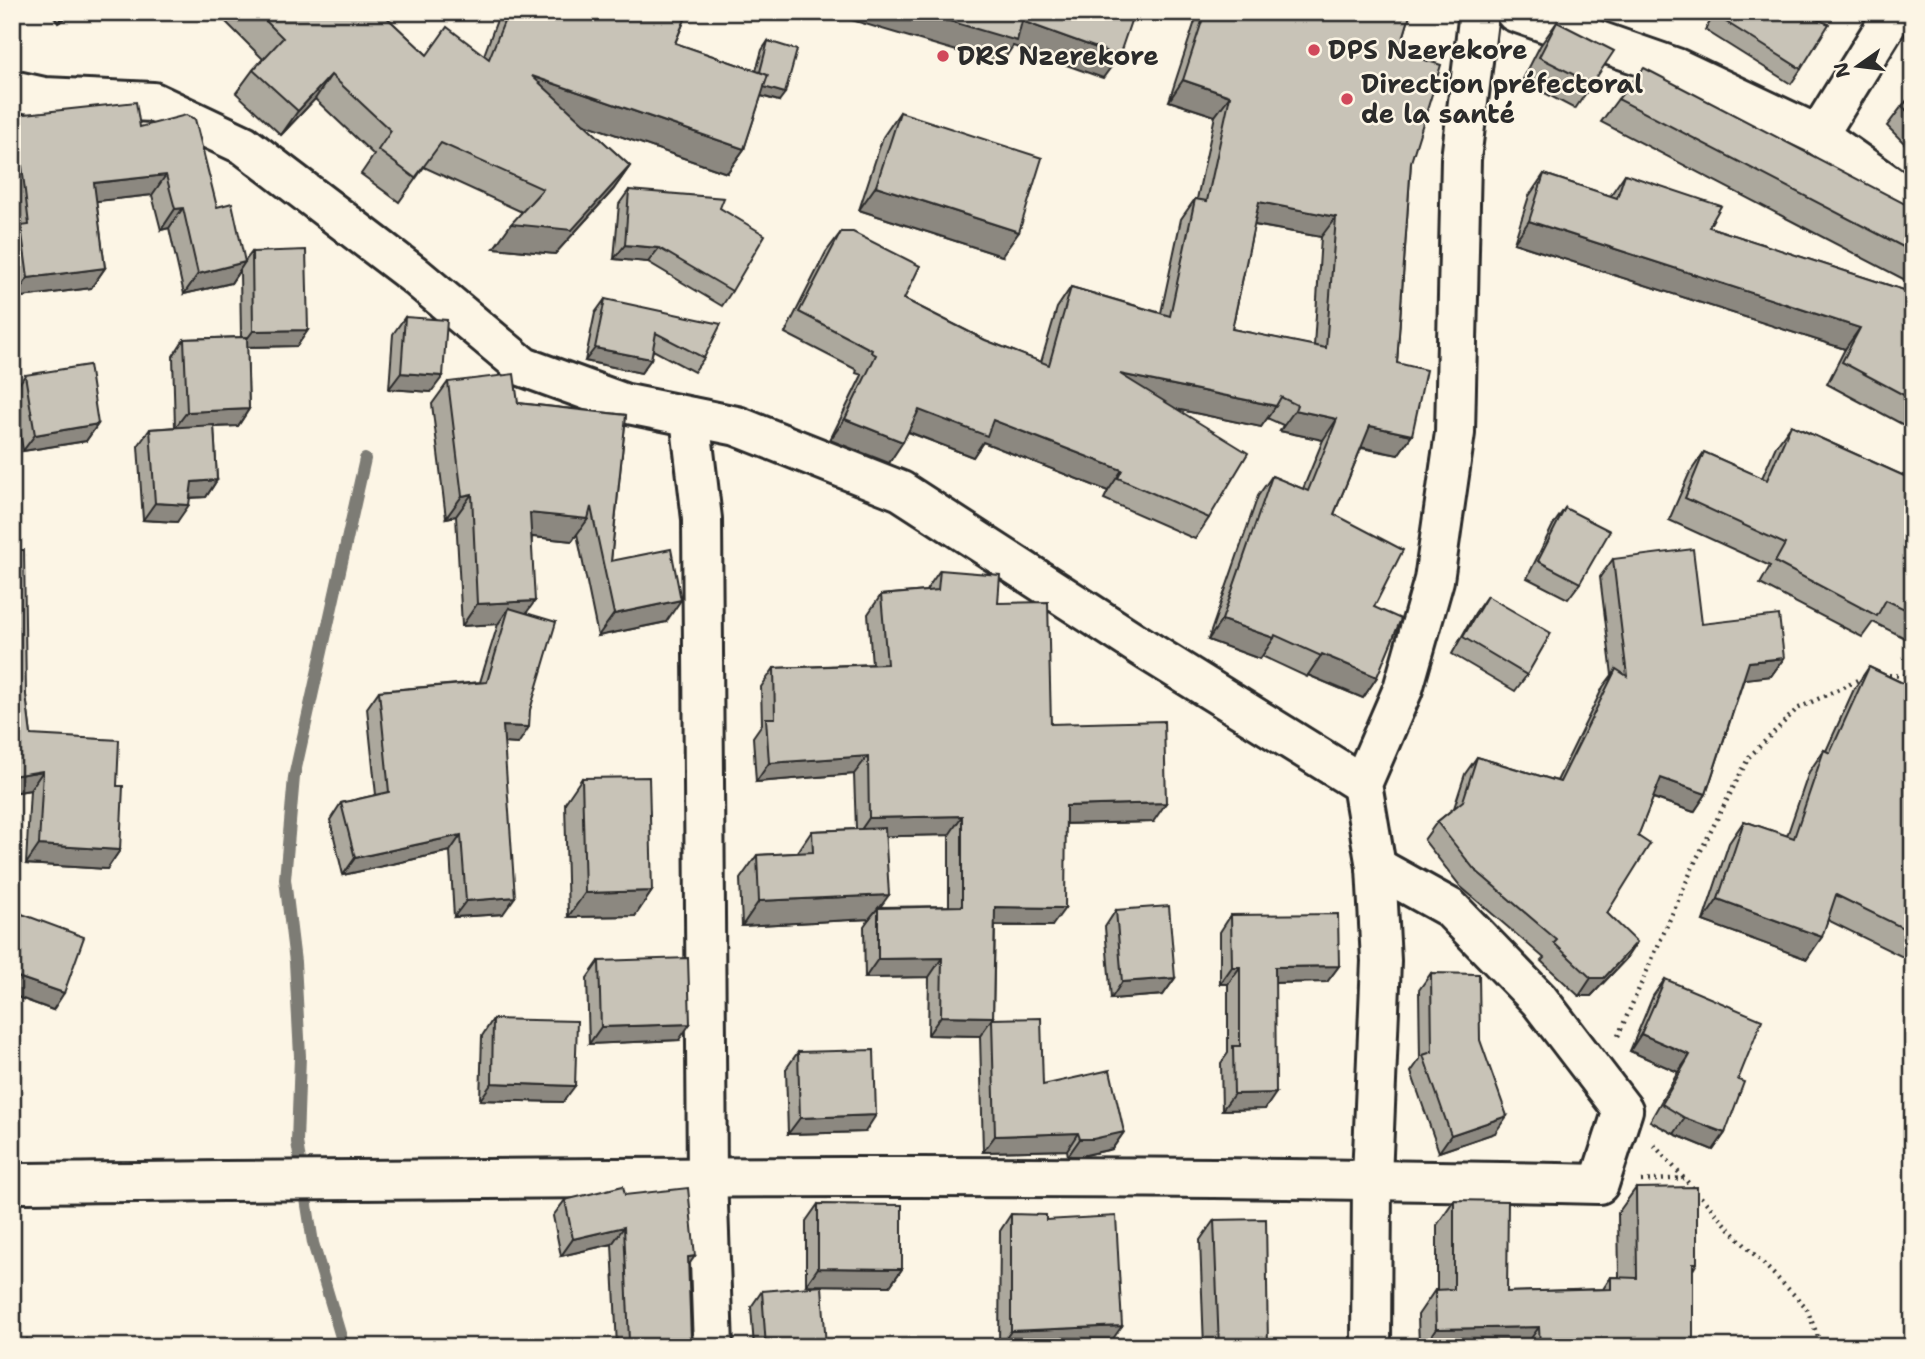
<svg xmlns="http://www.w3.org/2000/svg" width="1925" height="1359" font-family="'Shantell Sans',sans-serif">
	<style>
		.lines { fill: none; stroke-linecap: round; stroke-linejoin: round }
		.stream { stroke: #7d7b74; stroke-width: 12 }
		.street-casing { stroke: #2b2b2b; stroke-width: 44 }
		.path { stroke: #2b2b2b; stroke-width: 4.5; stroke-dasharray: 2 5; stroke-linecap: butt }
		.street { stroke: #fcf5e5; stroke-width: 38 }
		.wall { fill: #aca89d; stroke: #2b2b2b; stroke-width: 2; fill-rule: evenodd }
		.shaded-wall { fill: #8c8880; stroke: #2b2b2b; stroke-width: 2 }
		.building { fill: #c8c3b7; stroke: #2b2b2b; stroke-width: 2; fill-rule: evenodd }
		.poi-dot { fill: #d1495b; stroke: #fcf5e5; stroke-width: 2.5 }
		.labels { text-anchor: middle; stroke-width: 5; stroke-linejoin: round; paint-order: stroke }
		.poi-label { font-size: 26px; font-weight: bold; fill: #2b2b2b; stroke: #fcf5e5; text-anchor: start }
	</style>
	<rect width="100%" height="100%" fill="#fcf5e5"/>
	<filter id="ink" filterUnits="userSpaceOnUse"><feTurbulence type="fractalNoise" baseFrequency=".0143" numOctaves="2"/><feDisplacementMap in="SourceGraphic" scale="14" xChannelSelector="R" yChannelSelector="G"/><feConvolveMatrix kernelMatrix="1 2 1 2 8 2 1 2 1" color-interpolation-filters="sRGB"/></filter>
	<g filter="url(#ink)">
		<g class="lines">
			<path class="stream" d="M344,1347L313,1243L297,1142L300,1056L295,962L285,879L294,777L365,459"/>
			<g class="street-casing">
				<g id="street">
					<path d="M1515,12L1676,68L1818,135L1913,202"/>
					<path d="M12,90L44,97L153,102L244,145L413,274L524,367L623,403L737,426L901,491L1148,651L1362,784"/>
					<path d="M1818,135L1894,12"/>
					<path d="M690,417L702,519L707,1176L713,1347"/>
					<path d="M12,1183C541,1178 1070,1172 1599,1184L1623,1110L1539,1000L1450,908L1376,867"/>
					<path d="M1371,1347L1372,1178L1381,961L1376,867L1362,784L1403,689L1434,580L1455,433L1461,159L1479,12"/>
				</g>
			</g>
			<g class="path">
				<path d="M1882,675L1913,676"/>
				<path d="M1618,1036L1696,860L1749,757L1797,709L1866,676"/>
				<path d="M1654,1145L1739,1239L1806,1307L1822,1347"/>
				<path d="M1641,1181L1684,1178"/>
			</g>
			<use href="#street" class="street"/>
		</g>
		<g class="wall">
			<path d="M51,12H75L58,23Z"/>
			<path d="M216,12H381L427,55H484L500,12H688L675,43L756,71L762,50L768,41L779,101L761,96L744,149L727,173L583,123L630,166L613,190L555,254L494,248L522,212L424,167L399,202L361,174L374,155L315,99L281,135L236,93L253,70L263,59Z"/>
			<path d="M1198,12H1411L1399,52L1411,162L1397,363L1412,435L1398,455L1361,448L1334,514L1374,607L1377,677L1363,698L1308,675L1307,677L1262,656L1260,659L1208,640L1258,496L1272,476L1303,489L1323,440L1280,431L1283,425L1267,418L1261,427L1176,409L1209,518L1195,539L1104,499L1108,491L983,442L973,457L908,432L889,463L830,440L862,375L856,373L857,370L785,333L826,252L841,232L904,299L985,340L1041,362L1057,308L1071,287L1161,313L1181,219L1195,199H1197L1215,116L1169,101ZM1254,225L1321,237L1314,346L1232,329Z"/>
			<path d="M1716,12H1799L1801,69L1791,84L1705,30Z"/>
			<path d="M1557,22L1592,84L1575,109L1522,81L1540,46Z"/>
			<path d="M1913,94V152L1887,126L1902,106Z"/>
			<path d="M1618,99L1913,208V284L1601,122Z"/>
			<path d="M900,112L1002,256L859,210L883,137Z"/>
			<path d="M16,115L140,127L217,207L245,261L252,252L308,330L297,346L247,347L249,409L238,426L214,427L217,480L206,497L190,498L177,522L143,520L138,446L150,429L175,427L173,356L184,339L241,337L240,270L231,283L184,294L169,228L161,230L152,195L96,201L105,268L91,288L14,298L12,286V238L13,237L12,226V121Z"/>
			<path d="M1544,174L1610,196L1625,174L1709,227L1913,293V430L1827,384L1845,349L1514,243L1529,196Z"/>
			<path d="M629,190L732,291L722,306L648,262L614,259L619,204Z"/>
			<path d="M605,299L704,358L694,372L653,350L651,359L641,373L585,361L595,313Z"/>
			<path d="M405,317L431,392L389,389L393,334Z"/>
			<path d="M25,375L98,424L86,441L23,451L14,392Z"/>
			<path d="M448,382L518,403L626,415L611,561L666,622L598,636L577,534L572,541L532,537L518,744L504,743L503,914L454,917L450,851L343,875L330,820L341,803L376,795L367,708L379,691L480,682L498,624L462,626L456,516L446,518L432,404Z"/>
			<path d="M1791,425L1913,480V642L1873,622L1862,637L1760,584L1770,566L1669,520L1689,474L1704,452L1762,478L1776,446Z"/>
			<path d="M1565,508L1580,583L1568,599L1527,578L1553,525Z"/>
			<path d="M12,550L26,695L31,735L117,786L120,850L107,869L26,864L30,790L12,793Z"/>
			<path d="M1613,559L1702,624L1784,658L1771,676L1744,679L1706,794L1694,812L1653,798L1607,913L1625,960L1591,996H1579L1541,961L1544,958L1461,887L1424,840L1437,822L1454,808L1465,774L1477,757L1557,781L1603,687L1612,675L1600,577Z"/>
			<path d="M940,570L998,603L1051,724L1153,822L1066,824L1052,926H995L993,1017L992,1019L1043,1085L1124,1132L1112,1149L1081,1156H1068L1067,1150L983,1152L980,1036L928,1035L929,977L865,978L864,926L869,919L742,926L740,879L757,855L797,853L812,831L856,829L854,774L756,782L753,737L762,724L761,687L774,668L872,664L868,614L881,595L926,591L927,589ZM949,835V906L880,907L886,836Z"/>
			<path d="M1487,596L1527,675L1515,691L1452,654L1475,613Z"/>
			<path d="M1869,667L1913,688V962L1828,920L1807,959L1703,921L1729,843L1744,821L1787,836L1809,772L1824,750L1826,751L1854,689Z"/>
			<path d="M582,778L652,891L635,916L568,917L565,803Z"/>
			<path d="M1116,910L1175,978L1163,995L1111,999L1105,927Z"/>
			<path d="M22,914L53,1010L12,995V927Z"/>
			<path d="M1231,915L1339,966L1327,982L1275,983L1265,1109L1222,1110L1221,1063L1228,1053V984H1220V932Z"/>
			<path d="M599,961L679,1040L589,1044L587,978Z"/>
			<path d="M1431,973L1495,1133L1439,1152L1411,1072L1420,1059L1419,990Z"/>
			<path d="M1665,979L1738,1080L1725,1133L1713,1150L1674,1134L1650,1121L1678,1072L1630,1051L1653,996Z"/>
			<path d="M493,1019L563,1102L480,1100L482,1036Z"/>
			<path d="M798,1052L865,1132L788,1134L786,1069Z"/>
			<path d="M1636,1188L1697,1263L1693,1270V1347H1419L1418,1315L1435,1290H1437V1225L1454,1200L1507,1292L1603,1289L1611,1277H1619L1618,1213Z"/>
			<path d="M625,1195L688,1266L691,1339L686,1347H617L612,1244L561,1256L553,1216L565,1200Z"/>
			<path d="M818,1204L902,1269L890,1286L806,1285V1221Z"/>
			<path d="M1011,1214L1046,1220L1110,1343L999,1347L1000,1231Z"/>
			<path d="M1214,1220L1268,1347H1204L1200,1240Z"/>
			<path d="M762,1291L826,1347H754L751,1307Z"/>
		</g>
		<g class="shaded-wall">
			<path d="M66,12H75L58,23Z"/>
			<path d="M853,12H919L1022,21L1119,56L1103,78L1013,46L1001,64L848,19Z"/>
			<path d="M1620,12H1637L1633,17Z"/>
			<path d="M331,75L315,99L281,135L298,111Z"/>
			<path d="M532,76L744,149L727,173L515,100Z"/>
			<path d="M1183,80L1230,96L1215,116L1169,101Z"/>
			<path d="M757,84L785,93L779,101L751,93Z"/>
			<path d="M630,166L613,190L555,254L494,248L511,224Z"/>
			<path d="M166,175L152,195L80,203L94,183Z"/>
			<path d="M876,186L1019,232L1002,256L859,210Z"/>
			<path d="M1259,202L1336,217L1321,237L1244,223Z"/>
			<path d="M183,208L169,228L161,230L175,209Z"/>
			<path d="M1529,221L1860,328L1845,349L1514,243Z"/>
			<path d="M625,245L659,248L648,262L614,259Z"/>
			<path d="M245,262L231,283L184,294L198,274Z"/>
			<path d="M105,268L91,288L14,298L28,278Z"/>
			<path d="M308,330L297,346L241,347L253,331Z"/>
			<path d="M595,348L651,359L641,373L585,361Z"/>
			<path d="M401,373L443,376L431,392L389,389Z"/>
			<path d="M1120,374L1276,406L1261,427L1105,394Z"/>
			<path d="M249,409L238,426L175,428L187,412Z"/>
			<path d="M919,410L993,420L1122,470L1108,491L983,442L973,457L904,430Z"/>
			<path d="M1295,410L1337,419L1323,440L1280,431Z"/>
			<path d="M845,419L903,442L889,463L830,440Z"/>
			<path d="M98,424L86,441L23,451L35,435Z"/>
			<path d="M1370,426L1412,435L1398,455L1356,446Z"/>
			<path d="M217,480L206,497L181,498L192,482Z"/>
			<path d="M472,494L456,516L446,518L462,496Z"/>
			<path d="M155,503L189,505L177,522L143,520Z"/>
			<path d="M530,513L588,519L572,541L515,535Z"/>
			<path d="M681,600L666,622L598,636L614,614Z"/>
			<path d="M535,601L519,623L509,608L498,624L462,626L477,604Z"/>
			<path d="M1222,620L1274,638L1260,659L1208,640Z"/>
			<path d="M1322,654L1377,677L1363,698L1308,675Z"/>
			<path d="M1784,658L1771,676L1737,680L1749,662Z"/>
			<path d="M503,726L529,727L518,744L491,742Z"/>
			<path d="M868,756L854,774L756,782L769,763Z"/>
			<path d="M43,771L30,790L12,793V776Z"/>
			<path d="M1661,778L1706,794L1694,812L1648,796Z"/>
			<path d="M1166,803L1153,822L1053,824L1066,806Z"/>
			<path d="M962,816L949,835L856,837L869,818Z"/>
			<path d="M461,835L450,851L343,875L355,858Z"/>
			<path d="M39,845L120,850L107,869L26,864Z"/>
			<path d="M652,891L635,916L568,917L585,893Z"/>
			<path d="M889,895L878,910V908L869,919L742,926L759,901Z"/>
			<path d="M515,897L503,914L454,917L466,901Z"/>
			<path d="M1718,899L1822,937L1807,959L1703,921Z"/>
			<path d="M995,907L1065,908L1052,926L982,925Z"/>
			<path d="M1637,942L1625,960L1591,996H1579L1591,978Z"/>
			<path d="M1913,955V962L1908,961Z"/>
			<path d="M942,958L929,977L865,978L878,959Z"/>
			<path d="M1339,966L1327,982L1263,983L1275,967Z"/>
			<path d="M1232,967H1240L1228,984H1220Z"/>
			<path d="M12,975L64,993L53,1010L12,995Z"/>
			<path d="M1175,978L1163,995L1111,999L1122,982Z"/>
			<path d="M941,1016L993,1017L980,1036L928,1035Z"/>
			<path d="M690,1024L679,1040L589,1044L601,1027Z"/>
			<path d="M1641,1034L1690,1055L1678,1072L1630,1051Z"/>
			<path d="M492,1083L575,1086L563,1102L480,1100Z"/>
			<path d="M1276,1093L1265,1109L1222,1110L1234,1094Z"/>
			<path d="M876,1115L865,1132L788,1134L800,1118Z"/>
			<path d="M1507,1116L1495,1133L1439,1152L1451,1135Z"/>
			<path d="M1685,1118L1725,1133L1713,1150L1674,1134Z"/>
			<path d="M1124,1132L1112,1149L1081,1156H1068L1080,1139Z"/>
			<path d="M1078,1133L1067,1150L983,1152L995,1136Z"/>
			<path d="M624,1227L612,1244L561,1256L573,1239Z"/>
			<path d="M695,1256L683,1273L688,1257Z"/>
			<path d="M818,1268L902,1269L890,1286L806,1285Z"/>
			<path d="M1122,1326L1110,1343L1000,1347L1011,1331Z"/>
			<path d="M1539,1327L1525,1347H1424L1436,1329Z"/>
			<path d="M691,1339L686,1347H626L629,1341Z"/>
		</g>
		<g class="building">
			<path d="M257,12H381L427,55L447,27L489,59L508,12H688L675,43L768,75L744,149L532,76L630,166L572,230L511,224L543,189L441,143L415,178L378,150L391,131L331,75L298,111L253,70L283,38Z"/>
			<path d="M919,12H1134L1119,56L1022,21L1017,41Z"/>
			<path d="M1205,12H1411L1399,52L1441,65L1411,162L1397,363L1426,370L1412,435L1370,426L1334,514L1403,550L1374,607L1401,619L1377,677L1322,654L1321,656L1275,635L1274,638L1222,620L1272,476L1308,491L1337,419L1295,410L1297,405L1281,397L1276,406L1120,374L1248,453L1209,518L1118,478L1122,470L993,420L987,436L919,410L903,442L845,419L876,355L871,352L872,350L799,312L841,232H853L920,266L904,299L985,340L1049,365L1071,287L1170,316L1195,199L1207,201L1230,96L1183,80ZM1259,202L1336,217L1326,348L1232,329Z"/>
			<path d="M1717,12H1799L1829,24L1801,69L1715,15Z"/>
			<path d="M1557,22L1614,51L1592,84L1539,57Z"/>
			<path d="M768,41L797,50L785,93L764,87L768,75L760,72Z"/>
			<path d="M1644,68L1913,208V252L1618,99Z"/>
			<path d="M1913,94V117L1902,106Z"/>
			<path d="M136,102L140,127L186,115L195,119L217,207L232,203L245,262L198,274L183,208L175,209L166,175L94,183L105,268L28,278L21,226L29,225L16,115Z"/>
			<path d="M900,112L1042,158L1019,232L876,186Z"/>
			<path d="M1544,174L1617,198L1625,174L1721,206L1709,227L1913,293V400L1842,362L1860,328L1529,221Z"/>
			<path d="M629,190L724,198L720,208L765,235L732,291L659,248L625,245Z"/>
			<path d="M306,250L308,330L253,331L252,252Z"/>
			<path d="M605,299L721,324L704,358L656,333L651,359L595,348Z"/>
			<path d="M405,317L447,320L443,376L401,373Z"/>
			<path d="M247,337L249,409L187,412L184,339Z"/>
			<path d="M89,365L98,424L35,435L25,375Z"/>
			<path d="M514,374L518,403L626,415L611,561L671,549L681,600L614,614L591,507L588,519L530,513L535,601L477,604L472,494L462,496L448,382Z"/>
			<path d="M214,425L217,480L192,482L189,505L155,503L150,429Z"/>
			<path d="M1791,425L1913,480V613L1886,600L1877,616L1775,562L1785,544L1685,498L1704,452L1767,480Z"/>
			<path d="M1565,508L1610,531L1580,583L1538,561Z"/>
			<path d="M1693,549L1702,624L1779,615L1784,658L1749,662L1706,794L1661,778L1638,836L1650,844L1607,913L1637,942L1604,978H1591L1554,943L1557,940L1474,869L1437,822L1463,801L1477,757L1560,782L1616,669L1627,676L1613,559Z"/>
			<path d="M12,550H24L26,695L31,735L119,740L117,786H123L120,850L39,845L43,771L12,776Z"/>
			<path d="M940,570L1000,575L998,603L1048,602L1051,724L1164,721L1166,803L1066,806L1065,908L995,907L993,1017L941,1016L942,958L878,959V908L962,906V816L869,818L868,756L769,763L766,718H775L774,668L887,664L881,595L938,590Z"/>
			<path d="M1487,596L1551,633L1527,675L1463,637Z"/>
			<path d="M509,608L556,622L530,710L529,727L503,726L515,897L466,901L461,835L355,858L341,803L389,792L379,691L487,682Z"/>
			<path d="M1869,667L1913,688V933L1836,895L1822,937L1718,899L1744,821L1794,838L1824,750L1830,753Z"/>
			<path d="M649,777L652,891L585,893L582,778Z"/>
			<path d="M885,828L889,895L759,901L757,855L813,852L812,831Z"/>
			<path d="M1169,906L1175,978L1122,982L1116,910Z"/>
			<path d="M22,914L84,937L64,993L12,975V941Z"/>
			<path d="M1338,914L1339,966L1275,967L1276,1093L1234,1094L1233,1046H1240V967H1232L1231,915Z"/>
			<path d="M688,958L690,1024L601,1027L599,961Z"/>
			<path d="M1431,973L1479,974L1480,1040L1507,1116L1451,1135L1423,1055L1432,1052Z"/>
			<path d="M1665,979L1762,1020L1738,1080L1744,1082L1725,1133L1685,1118L1662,1104L1690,1055L1641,1034Z"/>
			<path d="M1041,1018L1043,1085L1110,1070L1124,1132L1093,1139H1080L1078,1133L995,1136L992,1019Z"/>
			<path d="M493,1019L577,1021L575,1086L492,1083Z"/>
			<path d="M874,1050L876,1115L800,1118L798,1052Z"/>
			<path d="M623,1186L625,1195L688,1188L695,1256L688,1257L691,1339L629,1341L624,1227L573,1239L565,1200Z"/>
			<path d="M1697,1187V1263H1693V1347H1540L1539,1327L1436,1329L1435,1290L1454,1289V1200L1508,1201L1507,1292L1611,1289V1277L1637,1278L1636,1188Z"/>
			<path d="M818,1204L902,1205V1269L818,1268Z"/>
			<path d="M1011,1214L1046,1215V1220L1116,1216L1122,1326L1011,1331Z"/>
			<path d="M1266,1219L1268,1347H1219L1214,1220Z"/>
			<path d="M822,1286L826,1347H766L762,1291Z"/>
			<path d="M27,1339L37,1347H21Z"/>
		</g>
	</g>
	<g class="poi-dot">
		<circle cx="1314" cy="50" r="7"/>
		<circle cx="943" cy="56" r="7"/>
		<circle cx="1347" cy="99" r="7"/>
	</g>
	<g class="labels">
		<g class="poi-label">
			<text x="1328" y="59">DPS Nzerekore</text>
			<text x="957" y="65">DRS Nzerekore</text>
			<text x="1361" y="93">Direction préfectoral<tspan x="1361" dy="30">de la santé</tspan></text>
		</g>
	</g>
	<rect width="1925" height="1359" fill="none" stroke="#fcf5e5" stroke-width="42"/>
	<rect x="21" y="21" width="1883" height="1317" fill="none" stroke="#2b2b2b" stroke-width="2.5" filter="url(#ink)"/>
	<g transform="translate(1858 66) rotate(256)" stroke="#fcf5e5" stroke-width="5" paint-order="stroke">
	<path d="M0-5L12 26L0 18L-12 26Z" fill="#2b2b2b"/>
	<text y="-10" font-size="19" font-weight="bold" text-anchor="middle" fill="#2b2b2b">N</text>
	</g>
</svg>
